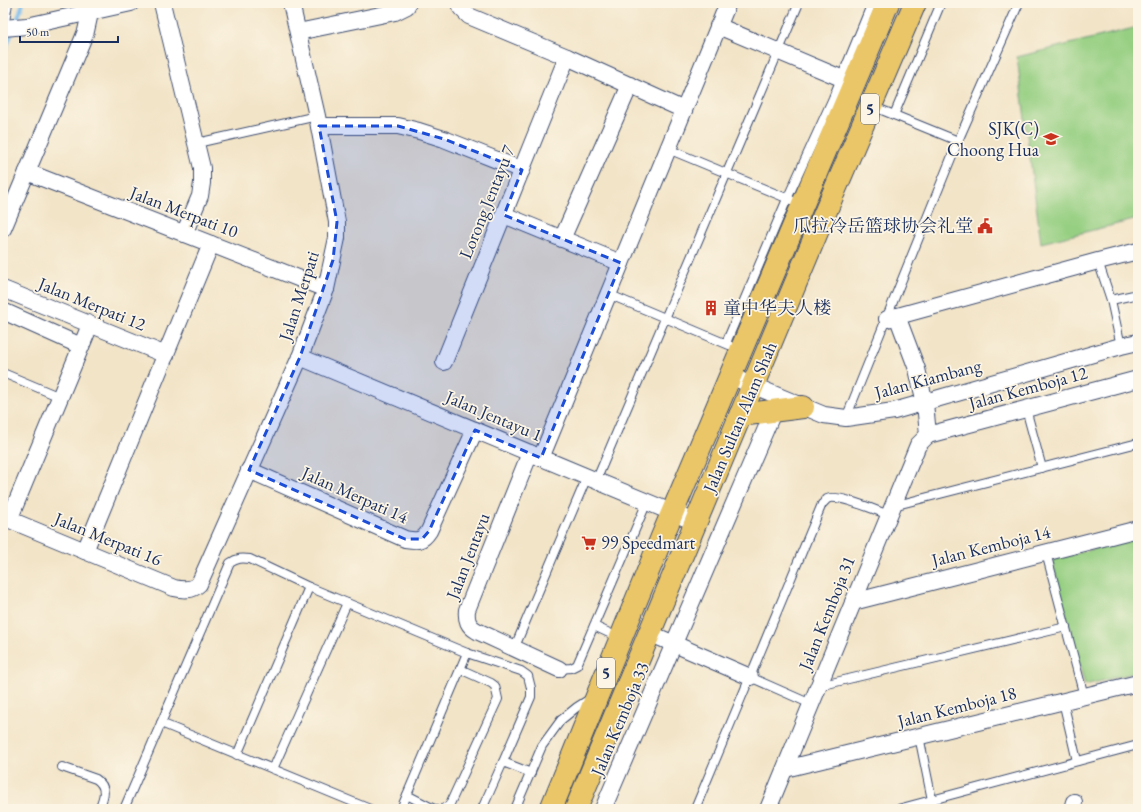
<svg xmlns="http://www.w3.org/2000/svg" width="1141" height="812" font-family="'EB Garamond','Noto Serif SC',serif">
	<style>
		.green { fill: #96cf82; stroke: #587f70 }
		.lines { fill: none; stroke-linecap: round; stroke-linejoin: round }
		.stream { stroke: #78bcee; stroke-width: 4 }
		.lane-casing { stroke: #3b4a6e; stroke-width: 10 }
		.street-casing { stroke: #3b4a6e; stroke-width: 18 }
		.highway-casing { stroke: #3b4a6e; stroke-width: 24 }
		.lane { stroke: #fff; stroke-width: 8 }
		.street { stroke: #fff; stroke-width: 16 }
		.highway { stroke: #eac669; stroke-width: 22 }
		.marked { fill: #1d4ed8; fill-opacity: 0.2; stroke: #1d4ed8; stroke-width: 3; stroke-dasharray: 8 5; stroke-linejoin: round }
		.labels { text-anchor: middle; stroke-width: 3.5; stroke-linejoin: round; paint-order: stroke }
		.shield { fill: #fcf5e5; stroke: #5e6a86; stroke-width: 1 }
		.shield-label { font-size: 17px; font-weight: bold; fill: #1b2f5e }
		.poi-label { font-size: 18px; fill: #1b2f5e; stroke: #fcf5e5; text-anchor: end }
		.street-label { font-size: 18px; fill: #1b2f5e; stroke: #fcf5e5 }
	</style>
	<rect width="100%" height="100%" fill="#fcf5e5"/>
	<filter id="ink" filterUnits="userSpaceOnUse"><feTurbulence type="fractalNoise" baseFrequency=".025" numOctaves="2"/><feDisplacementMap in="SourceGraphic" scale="8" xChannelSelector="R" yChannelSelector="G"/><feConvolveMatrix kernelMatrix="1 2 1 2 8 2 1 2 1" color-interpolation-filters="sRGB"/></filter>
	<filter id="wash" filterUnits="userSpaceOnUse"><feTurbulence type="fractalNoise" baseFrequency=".012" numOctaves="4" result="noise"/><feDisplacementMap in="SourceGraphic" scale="16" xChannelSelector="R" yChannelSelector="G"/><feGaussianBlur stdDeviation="0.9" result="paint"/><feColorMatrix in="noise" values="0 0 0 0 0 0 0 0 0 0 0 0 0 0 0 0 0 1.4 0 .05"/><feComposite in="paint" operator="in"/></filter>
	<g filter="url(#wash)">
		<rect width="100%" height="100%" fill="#f2e4c7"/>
		<g class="green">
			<path d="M1138,27V219L1041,243L1017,57Z"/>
			<path d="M1132,539L1138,561V672L1085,685L1052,560Z"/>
		</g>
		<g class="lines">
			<g class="stream">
				<path d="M16,23L23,3"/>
				<path d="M3,55L13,31"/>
			</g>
		</g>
	</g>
	<g filter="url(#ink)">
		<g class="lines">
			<g class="lane-casing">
				<g id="lane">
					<path d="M4,28L8,3"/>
					<path d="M872,106L958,141"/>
					<path d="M894,115L941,3"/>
					<path d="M197,143L317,116"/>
					<path d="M668,149L791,200"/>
					<path d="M1098,261L1111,300"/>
					<path d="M608,294L729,345"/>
					<path d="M726,343L787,199L833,98L872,3"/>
					<path d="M1121,346L1111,300L1138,294"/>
					<path d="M3,373L60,397"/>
					<path d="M1026,409L1042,468"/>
					<path d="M846,418L958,141L1019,3"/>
					<path d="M596,481L799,3"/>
					<path d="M893,506L1138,443"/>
					<path d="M1046,553L1084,696"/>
					<path d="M594,626L620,638"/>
					<path d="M514,649L587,477"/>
					<path d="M559,669L571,668L577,665L647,502"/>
					<path d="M750,677L811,704"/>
					<path d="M819,686L1066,627"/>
					<path d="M1063,701L1077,761"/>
					<path d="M161,723L370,809"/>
					<path d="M919,736L932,800"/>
					<path d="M237,755L309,587"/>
					<path d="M62,767L96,779C108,787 104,797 99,809"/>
					<path d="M273,769L347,603"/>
					<path d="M407,795L434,809H438"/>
					<path d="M124,809L230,563C237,558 242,558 250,559L309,587L467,653L521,671L528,676L531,688V697L503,762L531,773"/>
					<path d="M401,809L467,653"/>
					<path d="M442,809L449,806L498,699L495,686L491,683L460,669"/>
					<path d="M482,809L503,762"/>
					<path d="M515,809L542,746L561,720L577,707L591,698"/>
					<path d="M695,809L822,504C824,503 825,501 827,499C837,493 877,511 889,515"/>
					<path d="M898,809L1138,745"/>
				</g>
			</g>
			<g class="street-casing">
				<g id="street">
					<path d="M162,3L202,168V183L200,196L184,234"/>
					<path d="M460,3L461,8L469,16L567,57L684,110"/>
					<path d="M718,26L841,78"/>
					<path d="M3,28L27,26L131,3"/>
					<path d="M298,32L395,12L407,6L408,3"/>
					<path d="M319,126H398L419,131L444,139L522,170"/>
					<path d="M27,172L326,289"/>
					<path d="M504,215L621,263"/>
					<path d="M3,229L82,41L86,31L90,13"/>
					<path d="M562,239L630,85"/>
					<path d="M3,289L166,355"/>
					<path d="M3,311L81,346"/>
					<path d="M897,316L917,369L925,403L928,435"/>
					<path d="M887,319L1098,261L1138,251"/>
					<path d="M300,357L695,522"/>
					<path d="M444,362L567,57"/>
					<path d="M730,376L824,415L846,418L894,411L1121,346L1138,342"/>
					<path d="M928,435L1138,379"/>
					<path d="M530,453L467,610C466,620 468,626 477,631L559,669"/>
					<path d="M541,458L728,3"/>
					<path d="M249,470L405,539C417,541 422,542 429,531L475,430"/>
					<path d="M3,517L174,588C183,590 192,591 199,584L300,357L326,289L337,238V222L317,116L291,3"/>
					<path d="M9,520L90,325"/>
					<path d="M85,551L211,244"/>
					<path d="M853,602L1138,529"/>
					<path d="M649,633L750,677"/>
					<path d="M785,769L1138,683"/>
					<path d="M603,809L774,410"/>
					<path d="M768,809L918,445L928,435"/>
					<path d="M1072,809L1074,802"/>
				</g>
			</g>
			<g class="highway-casing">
				<g id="highway">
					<path d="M740,415L803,407"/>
					<path d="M551,809L662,537L888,3"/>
					<path d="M576,809L822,220L915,3"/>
				</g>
			</g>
			<use href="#lane" class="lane"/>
			<use href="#street" class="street"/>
			<use href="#highway" class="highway"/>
		</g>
	</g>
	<path class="marked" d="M319,126H398L444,139L522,170L504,215L621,263L541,458L475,430L429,531L422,539H405L249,470L300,357L333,260L337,222Z"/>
	<defs>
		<g id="school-bare" transform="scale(1.2)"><path d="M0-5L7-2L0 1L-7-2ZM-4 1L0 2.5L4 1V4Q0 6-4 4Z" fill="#c8321e" stroke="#fcf5e5" stroke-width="2.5" paint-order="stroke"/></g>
		<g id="civic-bare" transform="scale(1.2)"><path d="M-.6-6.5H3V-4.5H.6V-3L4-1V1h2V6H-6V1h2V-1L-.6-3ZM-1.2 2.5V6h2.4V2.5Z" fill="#c8321e" stroke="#fcf5e5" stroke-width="2.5" paint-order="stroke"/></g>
		<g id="building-bare" transform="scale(1.2)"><path d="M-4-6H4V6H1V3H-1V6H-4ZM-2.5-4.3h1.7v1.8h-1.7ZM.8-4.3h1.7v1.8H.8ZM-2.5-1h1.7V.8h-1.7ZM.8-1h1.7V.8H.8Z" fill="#c8321e" stroke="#fcf5e5" stroke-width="2.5" paint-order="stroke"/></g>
		<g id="supermarket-bare" transform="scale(1.2)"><path d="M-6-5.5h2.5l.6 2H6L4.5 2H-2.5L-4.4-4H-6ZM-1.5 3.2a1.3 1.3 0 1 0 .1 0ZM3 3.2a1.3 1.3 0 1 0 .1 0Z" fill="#c8321e" stroke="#fcf5e5" stroke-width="2.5" paint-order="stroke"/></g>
	</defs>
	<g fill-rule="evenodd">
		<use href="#school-bare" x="1051" y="139"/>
		<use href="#civic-bare" x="985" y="226"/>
		<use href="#building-bare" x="711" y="308"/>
		<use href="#supermarket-bare" x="589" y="543"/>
	</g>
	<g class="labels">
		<g class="shield">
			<rect x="861" y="94" width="18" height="30" rx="3"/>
			<rect x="597" y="658" width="18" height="30" rx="3"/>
		</g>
		<g class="shield-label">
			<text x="870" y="115">5</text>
			<text x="606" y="679">5</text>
		</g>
		<g class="poi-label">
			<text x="1039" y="135">SJK(C)<tspan x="1039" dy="21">Choong Hua</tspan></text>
			<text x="973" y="232">瓜拉冷岳篮球协会礼堂</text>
			<text x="723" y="314" text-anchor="start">童中华夫人楼</text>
			<text x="601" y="549" text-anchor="start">99 Speedmart</text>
		</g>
		<g class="street-label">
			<text transform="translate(487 202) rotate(-68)" y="6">Lorong Jentayu 7</text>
			<text transform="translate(184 212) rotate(21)" y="6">Jalan Merpati 10</text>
			<text transform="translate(299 296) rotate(-72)" y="6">Jalan Merpati</text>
			<text transform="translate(92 304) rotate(22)" y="6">Jalan Merpati 12</text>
			<text transform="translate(928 379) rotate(-15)" y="6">Jalan Kiambang</text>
			<text transform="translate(1028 388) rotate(-15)" y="6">Jalan Kemboja 12</text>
			<text transform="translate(494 416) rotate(23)" y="6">Jalan Jentayu 1</text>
			<text transform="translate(740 417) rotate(-67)" y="6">Jalan Sultan Alam Shah</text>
			<text transform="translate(355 495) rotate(24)" y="6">Jalan Merpati 14</text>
			<text transform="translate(108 539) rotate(22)" y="6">Jalan Merpati 16</text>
			<text transform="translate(991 546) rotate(-14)" y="6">Jalan Kemboja 14</text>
			<text transform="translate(468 556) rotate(-69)" y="6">Jalan Jentayu</text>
			<text transform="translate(827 613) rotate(-68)" y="6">Jalan Kemboja 31</text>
			<text transform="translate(957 707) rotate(-14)" y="6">Jalan Kemboja 18</text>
			<text transform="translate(620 719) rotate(-67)" y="6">Jalan Kemboja 33</text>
		</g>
	</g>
	<rect width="1141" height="812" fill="none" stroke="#fcf5e5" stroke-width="16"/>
	<path d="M20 36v6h98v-6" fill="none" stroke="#1b2f5e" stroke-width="2"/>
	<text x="26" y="36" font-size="12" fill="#1b2f5e" stroke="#fcf5e5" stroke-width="3" paint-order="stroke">50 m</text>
</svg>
